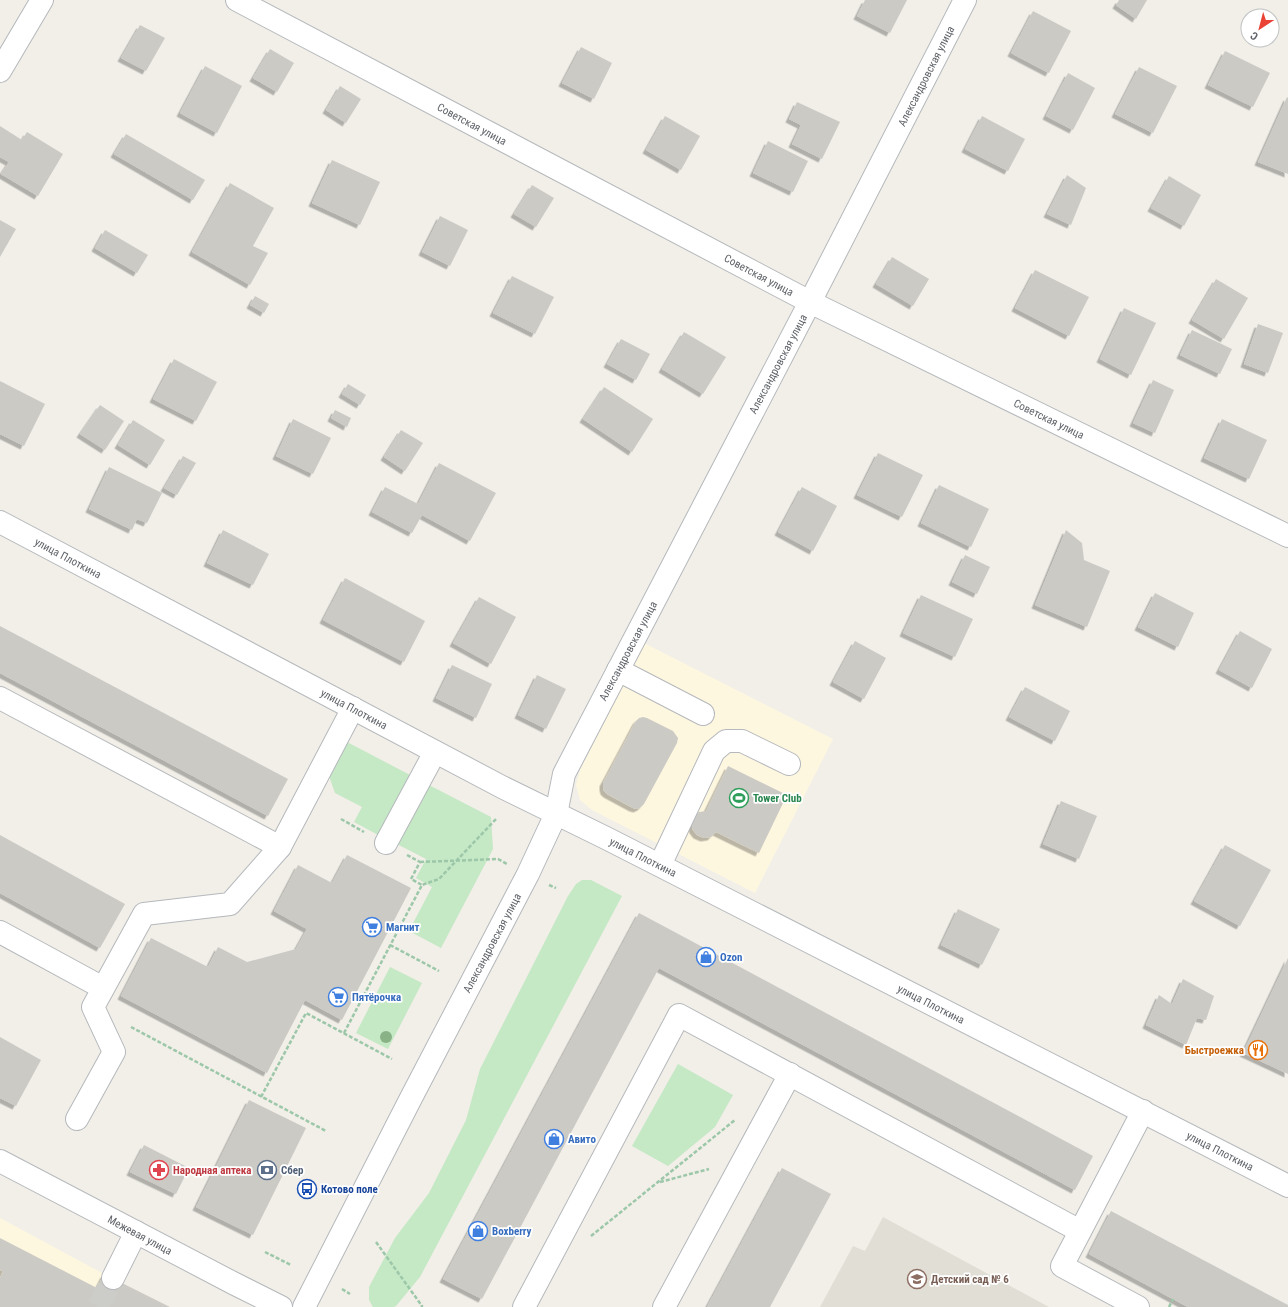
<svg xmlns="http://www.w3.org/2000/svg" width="1288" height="1307" font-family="'Roboto Condensed',sans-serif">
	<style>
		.commercial { fill: #fef7e0 }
		.education { fill: #e1ded6 }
		.green { fill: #c5e8c5 }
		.building { fill: #cccac5; filter: url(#shadow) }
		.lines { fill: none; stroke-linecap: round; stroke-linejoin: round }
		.minor-tunnel { stroke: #ccccc8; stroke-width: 22; stroke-dasharray: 22 11; stroke-linecap: butt }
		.minor-casing { stroke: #b5b8bc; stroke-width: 24 }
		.path { stroke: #9cc7a9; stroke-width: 2.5; stroke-dasharray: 4 2; stroke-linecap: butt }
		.minor { stroke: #fff; stroke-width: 22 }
		.tree { fill: #89b387 }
		.labels { text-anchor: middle; stroke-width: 3.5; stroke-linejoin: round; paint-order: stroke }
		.street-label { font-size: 11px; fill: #5f6368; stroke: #fff }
		.leisure-label { font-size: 11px; font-weight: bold; fill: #27864d; stroke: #fff; text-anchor: start }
		.shop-label { font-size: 11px; font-weight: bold; fill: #366cbe; stroke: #fff; text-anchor: start }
		.food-label { font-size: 11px; font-weight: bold; fill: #c56008; stroke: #fff; text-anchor: end }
		.health-label { font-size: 11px; font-weight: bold; fill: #be3a42; stroke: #fff; text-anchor: start }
		.service-label { font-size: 11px; font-weight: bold; fill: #4e5e75; stroke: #fff; text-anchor: start }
		.transit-label { font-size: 11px; font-weight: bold; fill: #164399; stroke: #fff; text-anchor: start }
		.education-label { font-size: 11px; font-weight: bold; fill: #785e54; stroke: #fff; text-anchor: start }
	</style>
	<defs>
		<filter id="shadow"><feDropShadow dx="-3.5" dy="3.5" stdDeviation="0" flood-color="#0004"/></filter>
	</defs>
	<rect width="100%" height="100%" fill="#f1efe8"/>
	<g class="commercial">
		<path d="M644,643L833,739L755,893L592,810L580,800L576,785L580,770Z"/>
		<path d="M0,1218L104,1274L170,1307H0Z"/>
	</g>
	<path class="education" d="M883,1217L1049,1307H820L853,1246L865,1251Z"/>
	<g class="green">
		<path d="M347,742L412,776L380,836L354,822L362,807L335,793L329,776Z"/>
		<path d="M427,784L491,817L493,849L441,948L409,931L432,887L416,878L426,859L395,843Z"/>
		<path d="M582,880H591L622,896L420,1277L396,1306L394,1307H373L369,1300V1287L395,1238L429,1193L466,1120L480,1069L568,896L576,884Z"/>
		<path d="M390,967L422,983L388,1049L356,1033Z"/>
		<path d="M678,1064L733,1095L715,1127L668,1166L632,1146Z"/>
	</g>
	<g class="building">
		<path d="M865,0H907L890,33L857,16Z"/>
		<path d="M1119,0H1147L1136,19L1116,5Z"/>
		<path d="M1033,11L1071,31L1049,73L1011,53Z"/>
		<path d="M140,25L165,38L146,71L121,58Z"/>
		<path d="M581,47L612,63L594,99L562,83Z"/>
		<path d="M270,49L294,63L277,92L253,78Z"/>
		<path d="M1225,51L1270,73L1253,107L1208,85Z"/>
		<path d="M205,66L242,86L217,133L180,113Z"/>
		<path d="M1139,67L1177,86L1153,133L1115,114Z"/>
		<path d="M1068,73L1095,88L1073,130L1046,116Z"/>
		<path d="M340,86L361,99L346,123L326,110Z"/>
		<path d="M1287,97L1288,98V174L1258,162Z"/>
		<path d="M797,102L840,122L822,159L792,144L801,125L789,119Z"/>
		<path d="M665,116L700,136L681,170L646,150Z"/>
		<path d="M982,116L1025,139L1008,171L965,149Z"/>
		<path d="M0,126L22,140L27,132L63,154L38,196L1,174L9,162L0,157Z"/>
		<path d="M126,134L205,180L193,200L114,154Z"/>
		<path d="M768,141L808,161L793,192L753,173Z"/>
		<path d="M332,160L380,182L360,225L312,203Z"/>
		<path d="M1067,175L1086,188L1071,225L1047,214Z"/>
		<path d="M1169,176L1201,195L1184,226L1151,208Z"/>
		<path d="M230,183L274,208L253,246L268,253L250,285L192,252Z"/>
		<path d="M532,185L554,198L536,227L514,214Z"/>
		<path d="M440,216L468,230L450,266L422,252Z"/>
		<path d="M0,220L16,229L0,257Z"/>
		<path d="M105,230L148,255L137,273L95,248Z"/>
		<path d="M892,257L929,279L913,306L876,284Z"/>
		<path d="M1035,270L1089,297L1069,336L1015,308Z"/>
		<path d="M512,276L554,297L535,334L493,313Z"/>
		<path d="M1216,279L1248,298L1224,339L1192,320Z"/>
		<path d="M255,296L269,304L264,313L250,305Z"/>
		<path d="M1124,308L1156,323L1131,375L1100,359Z"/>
		<path d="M1258,324L1283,333L1268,373L1244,364Z"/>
		<path d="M1192,330L1232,349L1220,374L1180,355Z"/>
		<path d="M684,332L726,357L703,394L662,369Z"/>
		<path d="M621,339L650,354L636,380L607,364Z"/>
		<path d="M174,359L217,382L196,421L153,399Z"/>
		<path d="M1153,380L1174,390L1155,433L1133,423Z"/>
		<path d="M0,381L45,404L24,446L0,434Z"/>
		<path d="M348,384L366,395L360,405L342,394Z"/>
		<path d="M604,387L653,419L632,452L583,419Z"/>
		<path d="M100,405L124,421L105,450L80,434Z"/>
		<path d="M335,410L351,418L347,427L331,418Z"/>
		<path d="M293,419L331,438L313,474L276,456Z"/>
		<path d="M1222,419L1267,440L1249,479L1204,458Z"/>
		<path d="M133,420L165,440L150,465L118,445Z"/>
		<path d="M401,430L423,443L405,471L384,457Z"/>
		<path d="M878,453L923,475L902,517L857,495Z"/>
		<path d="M183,456L196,463L177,495L164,488Z"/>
		<path d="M439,463L496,493L470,541L422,515L412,533L372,512L385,487L418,504Z"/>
		<path d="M109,467L162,493L147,523L137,519L132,530L89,509Z"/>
		<path d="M939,485L989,509L971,547L921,523Z"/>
		<path d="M802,487L837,506L813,551L778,532Z"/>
		<path d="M223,530L269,554L253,585L207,563Z"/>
		<path d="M1066,530L1082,543L1084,560L1110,571L1087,627L1035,605Z"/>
		<path d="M965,555L990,567L977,594L952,582Z"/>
		<path d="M345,578L425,621L404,662L323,620Z"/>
		<path d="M1155,593L1194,613L1178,647L1138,627Z"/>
		<path d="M921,595L973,619L955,657L903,633Z"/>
		<path d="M479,597L516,617L491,664L453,643Z"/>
		<path d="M0,626L288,779L268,816L0,673Z"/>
		<path d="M1240,631L1272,649L1252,688L1219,670Z"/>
		<path d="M855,641L886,658L864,699L833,682Z"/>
		<path d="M452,665L492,684L476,718L436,698Z"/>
		<path d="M537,675L566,689L546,729L518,715Z"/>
		<path d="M1025,687L1070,711L1055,741L1009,717Z"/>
		<path d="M643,717L647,718L673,731L678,738L677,743L644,804L641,807L637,809L633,808L607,794L604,791L603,787V783L636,721L639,718Z"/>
		<path d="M728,766L787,795L759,853L716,832L711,837L704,838L697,835L693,830L691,823L694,816L699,812L706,811Z"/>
		<path d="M1061,801L1097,816L1079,859L1043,844Z"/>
		<path d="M0,835L125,904L100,948L0,893Z"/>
		<path d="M1225,845L1271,870L1240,926L1194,901Z"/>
		<path d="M347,855L411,888L342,1020L305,1000L267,1073L121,996L151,938L208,967L218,947L247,962L296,949L307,929L274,911L298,865L332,883Z"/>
		<path d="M958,909L1000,929L982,965L941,945Z"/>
		<path d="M639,913L1093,1156L1075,1190L659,968L482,1299L443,1279Z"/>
		<path d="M1288,958V1074L1243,1053Z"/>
		<path d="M1183,979L1214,996L1206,1020L1197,1018L1186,1045L1146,1025L1159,995L1172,1004Z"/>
		<path d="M0,1037L41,1060L16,1106L0,1098Z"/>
		<path d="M249,1100L306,1128L253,1235L196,1207Z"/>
		<path d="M144,1145L189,1168L176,1194L130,1172Z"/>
		<path d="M782,1168L831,1194L770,1307H707Z"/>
		<path d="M1111,1211L1288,1305V1307H1188L1089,1254Z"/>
		<path d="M0,1238L97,1288L104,1274L170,1307H0V1278L3,1271L0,1270Z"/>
	</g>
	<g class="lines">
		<path class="minor-tunnel" d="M98,1307L113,1278"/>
		<g class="minor-casing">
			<g id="minor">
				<path d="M237,0L810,302L1288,536"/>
				<path d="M0,71L42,0"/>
				<path d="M0,522L502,787L608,839L1288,1186"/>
				<path d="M618,670L703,714"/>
				<path d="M0,698L280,847"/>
				<path d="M386,843L435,752"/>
				<path d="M660,865L714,751L726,741H742L789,764"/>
				<path d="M0,932L103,988"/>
				<path d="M77,1119L114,1052L93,1007L144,914L230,904L280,847L353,708"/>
				<path d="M0,1161L235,1284L281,1307"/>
				<path d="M113,1278L136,1232"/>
				<path d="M304,1307L411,1098L528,874L556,814L564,774L810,302L965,0"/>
				<path d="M524,1307L679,1015L1080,1231"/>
				<path d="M664,1307L790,1074"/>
				<path d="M1138,1307L1062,1266L1143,1111"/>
			</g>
		</g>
		<g class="path">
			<path d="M341,819L364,832"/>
			<path d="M407,855L420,862L411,879L422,885"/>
			<path d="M420,862L498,859L507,864"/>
			<path d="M549,885L556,888"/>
			<path d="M390,945L439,971"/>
			<path d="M131,1027L326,1131"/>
			<path d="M344,1033L422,885L439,879L497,818"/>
			<path d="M261,1097L306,1013L392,1059"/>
			<path d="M660,1182L709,1169"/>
			<path d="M591,1236L735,1120"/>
			<path d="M376,1242L422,1306L421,1307"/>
			<path d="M265,1252L291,1265"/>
			<path d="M342,1289L350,1294"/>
			<path d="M1169,1307L1173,1299"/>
		</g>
		<use href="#minor" class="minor"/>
	</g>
	<circle class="tree" cx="386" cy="1037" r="6"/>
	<defs>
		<g id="stadium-ring" transform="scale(1)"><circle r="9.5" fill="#fff" stroke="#2e9e5b" stroke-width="1.5"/><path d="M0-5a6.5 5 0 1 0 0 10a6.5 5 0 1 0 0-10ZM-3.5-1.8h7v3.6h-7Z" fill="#2e9e5b"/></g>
		<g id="supermarket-ring" transform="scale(1)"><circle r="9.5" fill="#fff" stroke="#3f7fe0" stroke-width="1.5"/><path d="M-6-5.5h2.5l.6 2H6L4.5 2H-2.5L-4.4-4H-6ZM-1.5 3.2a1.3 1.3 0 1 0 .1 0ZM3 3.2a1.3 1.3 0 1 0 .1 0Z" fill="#3f7fe0"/></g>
		<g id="shop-ring" transform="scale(1)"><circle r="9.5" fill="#fff" stroke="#3f7fe0" stroke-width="1.5"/><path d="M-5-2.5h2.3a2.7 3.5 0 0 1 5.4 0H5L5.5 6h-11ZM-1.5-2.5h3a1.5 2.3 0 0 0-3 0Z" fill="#3f7fe0"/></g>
		<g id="restaurant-ring" transform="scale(1)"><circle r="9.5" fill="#fff" stroke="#e8710a" stroke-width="1.5"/><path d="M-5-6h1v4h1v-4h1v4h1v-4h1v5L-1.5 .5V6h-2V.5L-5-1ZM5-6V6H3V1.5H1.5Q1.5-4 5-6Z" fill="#e8710a"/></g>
		<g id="pharmacy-ring" transform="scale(1)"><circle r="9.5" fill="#fff" stroke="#e0444e" stroke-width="1.5"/><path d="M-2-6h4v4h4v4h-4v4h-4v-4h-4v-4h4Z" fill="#e0444e"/></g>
		<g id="bank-ring" transform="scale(1)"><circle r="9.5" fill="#fff" stroke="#5c6f8a" stroke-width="1.5"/><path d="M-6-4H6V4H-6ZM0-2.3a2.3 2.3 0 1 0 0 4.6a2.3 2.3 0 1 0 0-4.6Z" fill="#5c6f8a"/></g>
		<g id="bus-ring" transform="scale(1)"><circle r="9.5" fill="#fff" stroke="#1a4fb4" stroke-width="1.5"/><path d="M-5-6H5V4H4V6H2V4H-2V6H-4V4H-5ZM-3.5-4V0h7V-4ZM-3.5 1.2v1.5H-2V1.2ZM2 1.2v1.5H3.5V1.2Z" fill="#1a4fb4"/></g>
		<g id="school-ring" transform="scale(1)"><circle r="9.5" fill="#fff" stroke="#8d6e63" stroke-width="1.5"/><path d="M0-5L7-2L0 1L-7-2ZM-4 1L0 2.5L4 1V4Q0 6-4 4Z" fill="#8d6e63"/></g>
	</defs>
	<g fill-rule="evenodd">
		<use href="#stadium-ring" x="739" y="798"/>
		<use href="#supermarket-ring" x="372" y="927"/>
		<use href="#shop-ring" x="706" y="957"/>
		<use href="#supermarket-ring" x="338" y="997"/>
		<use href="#restaurant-ring" x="1258" y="1050"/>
		<use href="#shop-ring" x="554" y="1139"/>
		<use href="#pharmacy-ring" x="159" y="1170"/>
		<use href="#bank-ring" x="267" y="1170"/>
		<use href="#bus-ring" x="307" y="1189"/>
		<use href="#shop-ring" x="478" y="1231"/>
		<use href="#school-ring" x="917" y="1279"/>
	</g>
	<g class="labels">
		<g class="street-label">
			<text transform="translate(926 76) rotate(-63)" y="4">Александровская улица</text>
			<text transform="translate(472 124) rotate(28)" y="4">Советская улица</text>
			<text transform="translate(759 275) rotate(28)" y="4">Советская улица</text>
			<text transform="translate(778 364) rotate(-62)" y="4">Александровская улица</text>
			<text transform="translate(1049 419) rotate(26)" y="4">Советская улица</text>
			<text transform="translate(68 558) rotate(28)" y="4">улица Плоткина</text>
			<text transform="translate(628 651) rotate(-62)" y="4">Александровская улица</text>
			<text transform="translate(354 709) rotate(28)" y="4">улица Плоткина</text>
			<text transform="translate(643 857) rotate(27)" y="4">улица Плоткина</text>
			<text transform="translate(492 943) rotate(-62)" y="4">Александровская улица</text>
			<text transform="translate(931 1004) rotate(27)" y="4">улица Плоткина</text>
			<text transform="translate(1220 1151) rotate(27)" y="4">улица Плоткина</text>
			<text transform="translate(140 1235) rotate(28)" y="4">Межевая улица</text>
		</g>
		<g class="leisure-label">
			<text x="753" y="802">Tower Club</text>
		</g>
		<g class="shop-label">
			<text x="386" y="931">Магнит</text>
			<text x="720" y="961">Ozon</text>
			<text x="352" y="1001">Пятёрочка</text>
			<text x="568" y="1143">Авито</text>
			<text x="492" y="1235">Boxberry</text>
		</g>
		<g class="food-label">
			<text x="1244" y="1054">Быстроежка</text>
		</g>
		<g class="health-label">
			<text x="173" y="1174">Народная аптека</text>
		</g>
		<g class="service-label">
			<text x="281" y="1174">Сбер</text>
		</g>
		<g class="transit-label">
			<text x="321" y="1193">Котово поле</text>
		</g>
		<g class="education-label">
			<text x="931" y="1283">Детский сад № 6</text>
		</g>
	</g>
	<g transform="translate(1260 28) rotate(216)"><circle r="19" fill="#ffffff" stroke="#bfc1c3"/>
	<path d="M0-3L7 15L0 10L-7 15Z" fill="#ea4335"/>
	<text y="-6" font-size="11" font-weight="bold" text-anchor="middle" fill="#5f6368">С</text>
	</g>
</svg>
